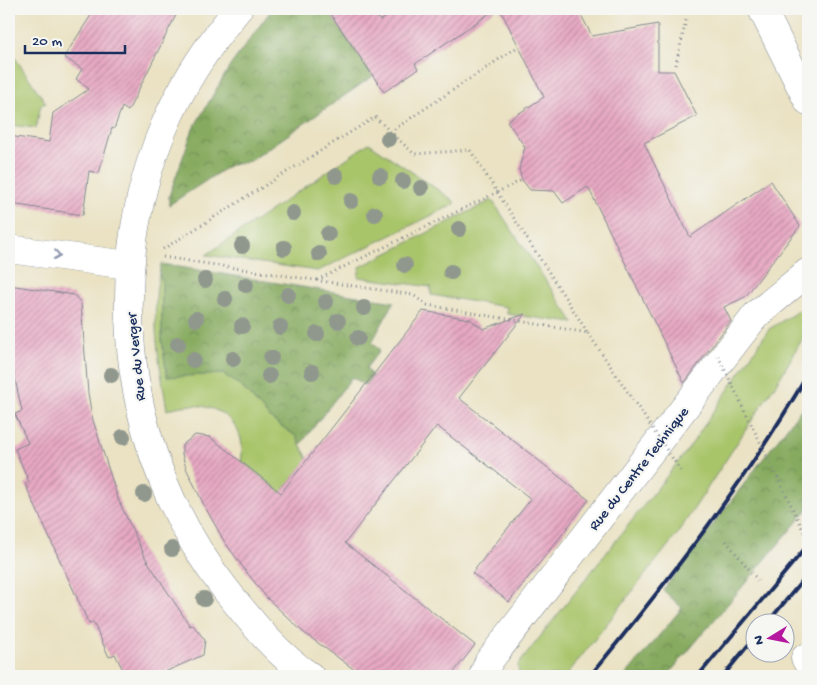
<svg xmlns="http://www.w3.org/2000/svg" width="817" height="685" font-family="'Gochi Hand',sans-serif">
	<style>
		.grass { fill: #a9c56b; stroke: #627a64 }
		.forest { fill: url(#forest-crowns); stroke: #506c5e }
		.building { fill: url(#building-hatch) }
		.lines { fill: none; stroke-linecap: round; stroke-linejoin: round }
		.minor-casing { stroke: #828890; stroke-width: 29 }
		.path { stroke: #828890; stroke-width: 3; stroke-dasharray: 1 4; stroke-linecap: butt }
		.minor { stroke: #fff; stroke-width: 28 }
		.rail { stroke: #1b2f5e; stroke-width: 4 }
		.path-bridge { stroke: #828890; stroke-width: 3; stroke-dasharray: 1 4; stroke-linecap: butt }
		.tree { fill: #90988e }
		.oneway { stroke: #8d97ae }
		.labels { text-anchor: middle; stroke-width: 4.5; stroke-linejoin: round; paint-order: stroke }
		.street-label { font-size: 15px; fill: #1b2f5e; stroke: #f6f6f2 }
	</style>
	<defs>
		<pattern id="forest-crowns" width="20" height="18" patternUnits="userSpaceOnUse" patternTransform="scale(1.25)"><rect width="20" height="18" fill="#86aa5f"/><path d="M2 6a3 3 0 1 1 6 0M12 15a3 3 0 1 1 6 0" fill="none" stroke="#6d8b52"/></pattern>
		<pattern id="building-hatch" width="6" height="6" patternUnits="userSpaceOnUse" patternTransform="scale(1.25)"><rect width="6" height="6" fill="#e8a9c3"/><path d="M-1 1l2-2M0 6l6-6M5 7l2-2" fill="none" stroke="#bb8aa2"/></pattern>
	</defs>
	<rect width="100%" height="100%" fill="#f6f6f2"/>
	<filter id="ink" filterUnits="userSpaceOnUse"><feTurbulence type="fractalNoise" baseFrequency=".02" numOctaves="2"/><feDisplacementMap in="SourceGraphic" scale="10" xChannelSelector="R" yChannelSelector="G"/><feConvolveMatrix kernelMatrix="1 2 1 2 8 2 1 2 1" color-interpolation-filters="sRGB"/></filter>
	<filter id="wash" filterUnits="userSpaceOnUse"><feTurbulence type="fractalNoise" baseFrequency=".0096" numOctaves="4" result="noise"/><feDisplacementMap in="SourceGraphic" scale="20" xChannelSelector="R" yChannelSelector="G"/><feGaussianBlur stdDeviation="1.12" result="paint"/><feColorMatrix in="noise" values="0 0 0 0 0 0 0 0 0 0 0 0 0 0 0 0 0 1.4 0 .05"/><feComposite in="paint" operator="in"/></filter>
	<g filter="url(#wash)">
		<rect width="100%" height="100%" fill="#eae2c3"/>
		<g class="grass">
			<path d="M9,49L46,103L41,105L36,128L9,125Z"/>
			<path d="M369,143L453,200L455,204L318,271L206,255Z"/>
			<path d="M492,200L574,323L507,314V307L431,295V287L358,277L360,267Z"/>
			<path d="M159,274L162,280V341L167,376L223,374L241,386L271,419L296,436L308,459L281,493L241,461C250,417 205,395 167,410C160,365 150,319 159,274Z"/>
			<path d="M808,305V329L781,376L678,533L566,676H519L518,665L689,448L769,329Z"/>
		</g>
		<g class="forest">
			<path d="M272,9H327L373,76L250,161L230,165L169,205V196L193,129L230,66Z"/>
			<path d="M161,264L394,302L372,342L380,350L366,368L372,376L365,385L352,377L300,445L296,436L271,419L241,386L223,374L167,377L162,341V280L159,274Z"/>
			<path d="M808,400V509L667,676H625L682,608L663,590Z"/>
		</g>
		<g id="blocks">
			<g class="building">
				<path d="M95,9H179L128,111L122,107L114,129L112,128L99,173L89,171L83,215L11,204L12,199H9V136L49,142L53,113L89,89L76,79L82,69L64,57Z"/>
				<path d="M327,9H372L380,21L398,9H496L415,64L418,69L384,92Z"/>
				<path d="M500,9H578L592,36L658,24V71H674L697,116L644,143L690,237L771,181L800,226L745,297L724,307L731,321L684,383L588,187L563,203L554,191L530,190L522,180L519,169L525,147L507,121L544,97Z"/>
				<path d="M9,285L74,295L81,303L88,393L92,417L118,499L146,559L190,626L193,625L205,640L203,655L156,676H126L115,654L109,657L93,622L89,624L25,484L29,482L15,449L28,443L15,414L22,411L9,352Z"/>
				<path d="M423,311L470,319L483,329L525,314L459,398L589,500L509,602L472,573L531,499L437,426L345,543L475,645L451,676H363L303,632L267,598L245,570L224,541L205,507L186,468L182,454V445L195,435L210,437L281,493Z"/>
			</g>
		</g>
	</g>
	<g filter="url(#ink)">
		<use href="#blocks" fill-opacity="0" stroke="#828890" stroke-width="1"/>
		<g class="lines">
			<g class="minor-casing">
				<g id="minor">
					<path d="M238,9C208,45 182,84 164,127C100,278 125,461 226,590C251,621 277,655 310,676"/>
					<path d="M762,9L808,101"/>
					<path d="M9,249L128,265"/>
					<path d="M805,658L808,663"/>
					<path d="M483,676L489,661L756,315L808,272"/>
				</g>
			</g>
			<g class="path">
				<path d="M676,65L686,20"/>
				<path d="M390,132L519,46"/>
				<path d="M163,249L375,117L414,154L470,150L588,333"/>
				<path d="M163,257L413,295L427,305L588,333"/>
				<path d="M317,280L522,180"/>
				<path d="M726,541L760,583"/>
			</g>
			<use href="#minor" class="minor"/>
			<g class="rail">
				<path d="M768,622L808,574"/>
				<path d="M590,676C669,580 746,481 808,374"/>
				<path d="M698,676L808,545"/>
				<path d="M723,676L754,638"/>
			</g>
			<g class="path-bridge">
				<path d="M588,333L681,471"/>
				<path d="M718,356L808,540"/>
			</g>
		</g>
		<g class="tree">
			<circle cx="388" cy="139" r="8"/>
			<circle cx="336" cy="176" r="8"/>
			<circle cx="380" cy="176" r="8"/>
			<circle cx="403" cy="181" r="8"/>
			<circle cx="421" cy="188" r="8"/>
			<circle cx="351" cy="201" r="8"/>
			<circle cx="293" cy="213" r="8"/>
			<circle cx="375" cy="214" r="8"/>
			<circle cx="459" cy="229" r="8"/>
			<circle cx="328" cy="234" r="8"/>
			<circle cx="242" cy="246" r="8"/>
			<circle cx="284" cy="248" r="8"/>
			<circle cx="319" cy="254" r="8"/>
			<circle cx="405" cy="265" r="8"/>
			<circle cx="451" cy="272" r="8"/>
			<circle cx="205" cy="280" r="8"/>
			<circle cx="246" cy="285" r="8"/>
			<circle cx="288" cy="295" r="8"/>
			<circle cx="225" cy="299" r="8"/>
			<circle cx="326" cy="302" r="8"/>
			<circle cx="364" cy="308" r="8"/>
			<circle cx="196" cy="319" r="8"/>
			<circle cx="338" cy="321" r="8"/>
			<circle cx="242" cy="326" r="8"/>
			<circle cx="280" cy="327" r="8"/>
			<circle cx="317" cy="334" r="8"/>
			<circle cx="358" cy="338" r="8"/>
			<circle cx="178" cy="344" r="8"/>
			<circle cx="271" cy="358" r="8"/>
			<circle cx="233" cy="359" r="8"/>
			<circle cx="193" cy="360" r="8"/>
			<circle cx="312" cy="372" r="8"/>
			<circle cx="111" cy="375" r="8"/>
			<circle cx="269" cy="376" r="8"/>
			<circle cx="123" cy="437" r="8"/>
			<circle cx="144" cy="494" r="8"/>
			<circle cx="172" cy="549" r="8"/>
			<circle cx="204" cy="599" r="8"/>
		</g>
		<defs><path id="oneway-chevron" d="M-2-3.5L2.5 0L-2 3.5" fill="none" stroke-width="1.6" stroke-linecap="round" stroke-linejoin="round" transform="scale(1.25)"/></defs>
		<use class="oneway" href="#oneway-chevron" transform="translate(57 255) rotate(8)"/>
	</g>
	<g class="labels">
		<g class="street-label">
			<text transform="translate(135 357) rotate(-96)" y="5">Rue du Verger</text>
			<text transform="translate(638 468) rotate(-52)" y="5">Rue du Centre Technique</text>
		</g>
	</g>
	<rect width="817" height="685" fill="none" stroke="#f6f6f2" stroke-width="30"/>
	<g transform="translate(770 638) rotate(260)"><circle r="24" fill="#f6f6f2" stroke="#9ea6b7"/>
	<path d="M0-4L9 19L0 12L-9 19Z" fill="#b5179e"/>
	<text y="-8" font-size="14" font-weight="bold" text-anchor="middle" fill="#1b2f5e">N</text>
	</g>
	<path d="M25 45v8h100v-8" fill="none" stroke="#1b2f5e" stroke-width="2.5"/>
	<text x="32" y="45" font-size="15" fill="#1b2f5e" stroke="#f6f6f2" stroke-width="4" paint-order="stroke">20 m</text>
</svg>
